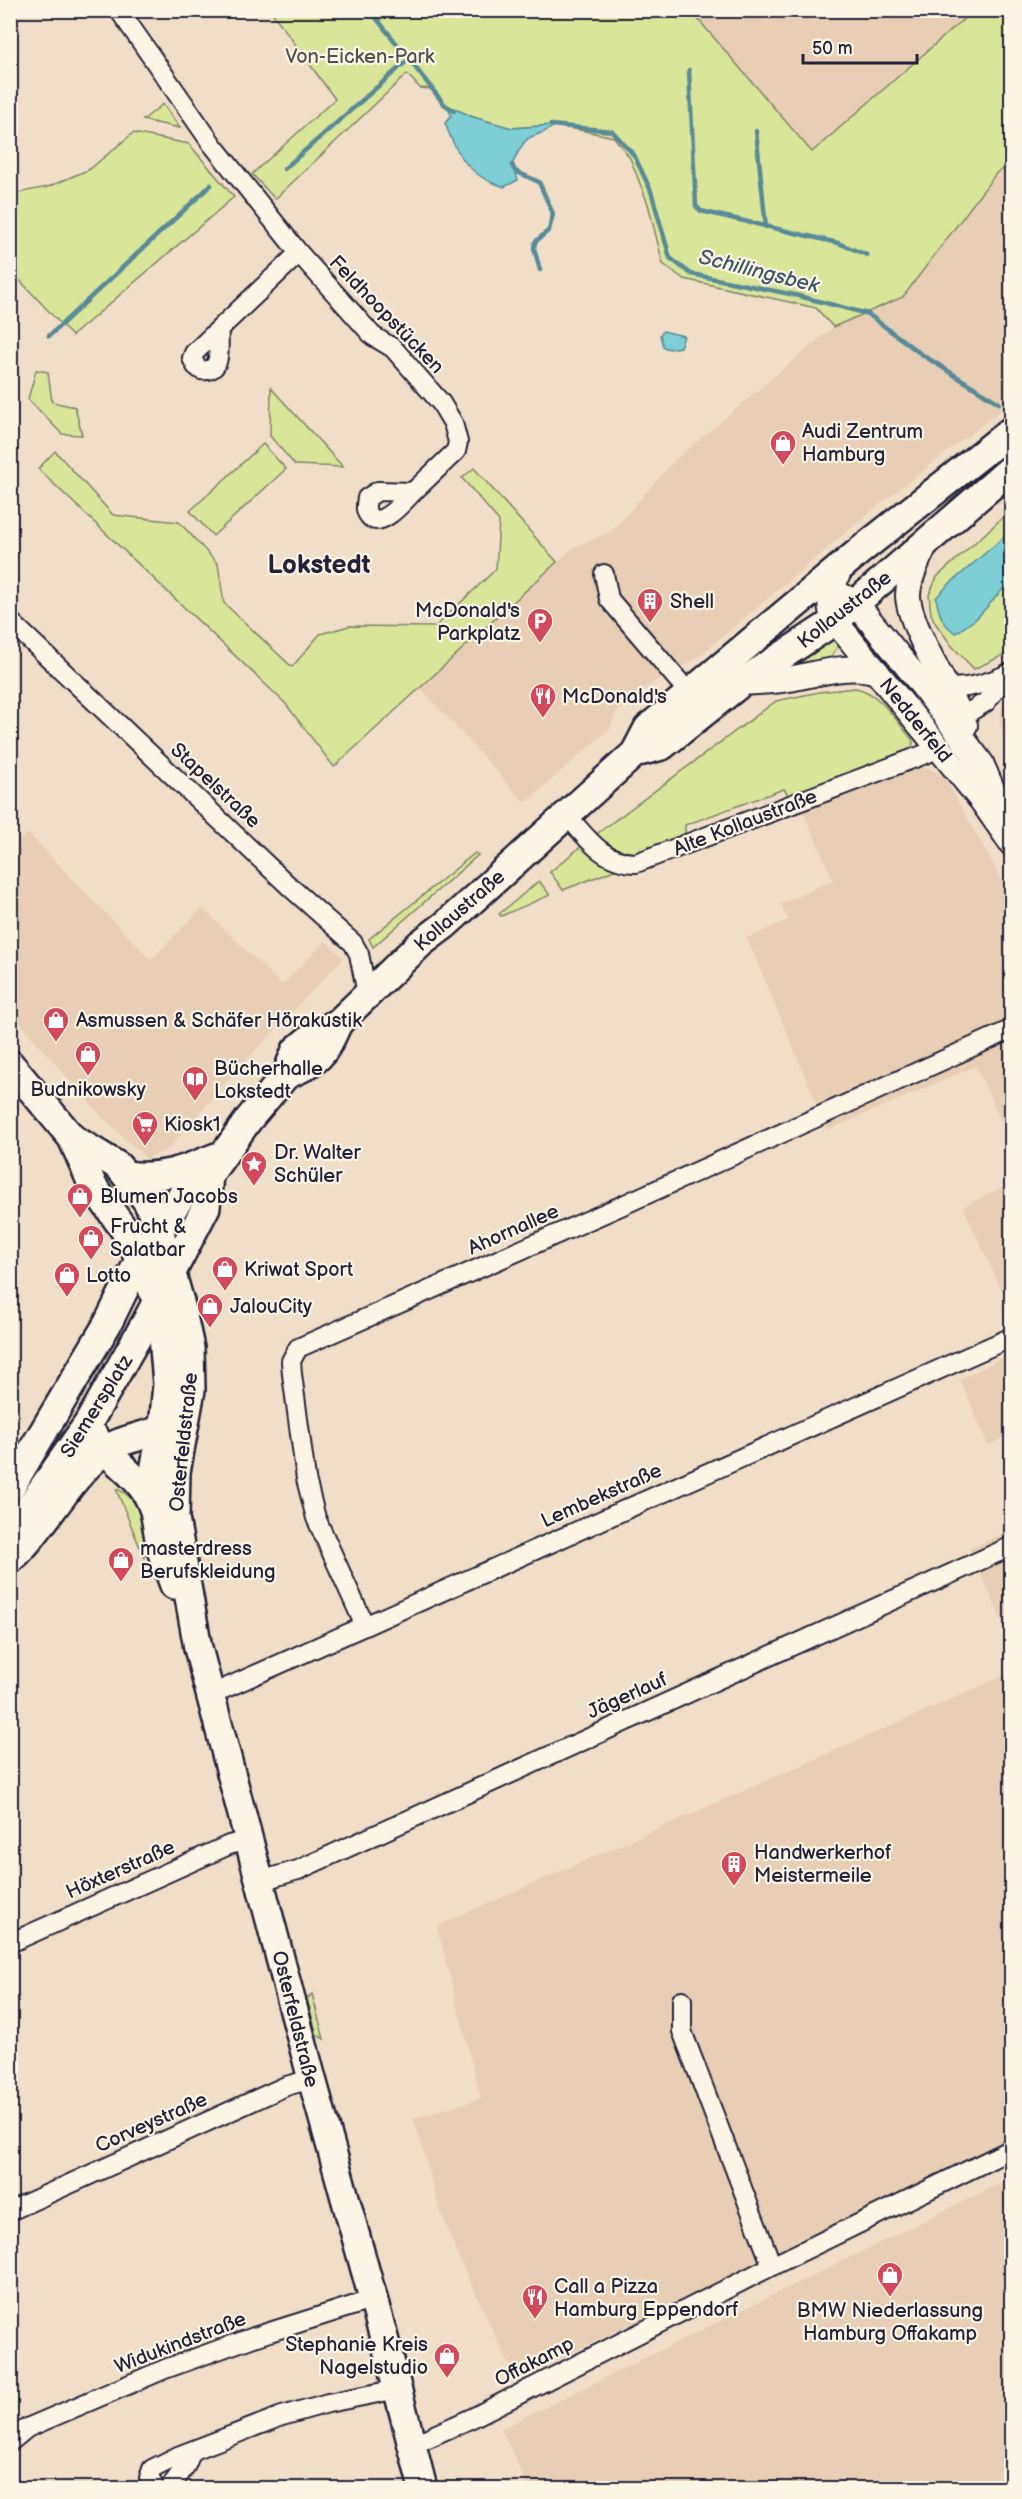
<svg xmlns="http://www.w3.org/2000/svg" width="1022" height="2499" font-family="'Balsamiq Sans',sans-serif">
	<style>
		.built { fill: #e7ceb4 }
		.green { fill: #d9e598; stroke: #7e846a; stroke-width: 1.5 }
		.water { fill: #7ecfd5; stroke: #598a97; stroke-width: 1.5 }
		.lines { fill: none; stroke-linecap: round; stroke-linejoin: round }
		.stream { stroke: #598a97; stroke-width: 4.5 }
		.minor-casing { stroke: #22223b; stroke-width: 22 }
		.secondary-casing { stroke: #22223b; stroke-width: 28 }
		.primary-casing { stroke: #22223b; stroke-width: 32 }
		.minor { stroke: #fcf5e5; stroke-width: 18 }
		.secondary { stroke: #fcf5e5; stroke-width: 24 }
		.primary { stroke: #fcf5e5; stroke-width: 27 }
		.labels { text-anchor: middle; stroke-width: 4.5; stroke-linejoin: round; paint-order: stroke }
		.park-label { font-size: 20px; fill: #505352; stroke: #fcf5e5 }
		.street-label { font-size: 20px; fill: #22223b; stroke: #fcf5e5 }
		.poi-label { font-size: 20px; fill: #22223b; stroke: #fcf5e5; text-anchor: start }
		.water-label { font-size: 21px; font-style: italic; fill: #3e5669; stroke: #fcf5e5 }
		.district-label { font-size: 26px; font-weight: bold; fill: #22223b; stroke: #fcf5e5 }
	</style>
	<rect width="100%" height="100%" fill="#f0dec8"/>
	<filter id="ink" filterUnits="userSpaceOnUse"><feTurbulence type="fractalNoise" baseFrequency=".0167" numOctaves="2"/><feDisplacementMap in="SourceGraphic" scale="12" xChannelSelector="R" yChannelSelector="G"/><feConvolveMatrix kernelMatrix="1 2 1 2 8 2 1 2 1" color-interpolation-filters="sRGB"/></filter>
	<g filter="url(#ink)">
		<g class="built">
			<path d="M691,11H973L812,152Z"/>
			<path d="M1011,166V402L876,507L692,662L666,673L616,712L610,728L525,803L420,687L573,548L612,531L673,462L833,327L903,297L997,172Z"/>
			<path d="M1011,696V747L1000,723L1002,707Z"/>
			<path d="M913,768H928L943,775L1011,896V1143L976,1066L828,1130L747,938L788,920L781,904L833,880L803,810Z"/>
			<path d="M28,833L151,960L202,908L282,985L326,941L343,958L238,1069L170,1147L147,1159L101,1116L11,1013V849Z"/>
			<path d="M1011,1183V1310L963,1207Z"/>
			<path d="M1011,1354V1435L988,1445L960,1379Z"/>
			<path d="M1011,1530V1639L969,1549Z"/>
			<path d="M1011,1673V2138L516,2380L458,2255L438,2205L414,2118L481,2099L437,1926Z"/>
			<path d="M1011,2178V2488H529L501,2429Z"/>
		</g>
		<g class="green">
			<path d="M271,11H691L812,152L973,11H1011V166L997,172L903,297L833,327L816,308L684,279L663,264L648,204L630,158L614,137L555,125L512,128L500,125L473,117L444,104L432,89L420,88L407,74L275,199L252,174L335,99Z"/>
			<path d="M163,104L180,128L143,120Z"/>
			<path d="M133,133L189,144L234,197L72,336L11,271V194L48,187L90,169Z"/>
			<path d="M36,370L48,372L52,402L75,407L82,435L62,434L28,399Z"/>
			<path d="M271,388L343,467L295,465L270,436Z"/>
			<path d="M263,444L286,469L213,536L190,511Z"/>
			<path d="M55,451L113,515L179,522L218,564L224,603L292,667L320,634L349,626L435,627L496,569L499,521L462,478L474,468L557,562L334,767L285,703L38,469Z"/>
			<path d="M1011,510L1012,648L1006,654L974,669L952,646L936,624L931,614L929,595L937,577Z"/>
			<path d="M834,636L840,644L833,653V664L784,668Z"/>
			<path d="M855,688C880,692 895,720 911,738L913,742L912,748L789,796L784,789L685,825V835L634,853L621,854L594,836L776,701L819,692Z"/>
			<path d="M584,844L617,869L563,890L550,872Z"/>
			<path d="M475,853L478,855L373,947L369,939Z"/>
			<path d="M539,881L550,895L501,916L499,914Z"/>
			<path d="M116,1489C142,1497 148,1534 144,1557Z"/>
			<path d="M312,1994L324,2039L317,2035L307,1999Z"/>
		</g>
		<g class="water">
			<path d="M444,104L473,117L512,128L555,125C543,135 540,132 529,138C522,142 516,156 513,163L518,180L504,187C470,177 457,156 445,123L451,116L449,109Z"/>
			<path d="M663,331L684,336L680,347L669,349L663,347L660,335Z"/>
			<path d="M1011,531V580L977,618L956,633C942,625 939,614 936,598L946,587Z"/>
		</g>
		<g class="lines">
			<g class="stream">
				<path d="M370,10L444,104L454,111"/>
				<path d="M689,70L696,206L701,211L838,243L867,255"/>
				<path d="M551,125L612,131L634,155L651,191L670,258L691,274L795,295L868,314L921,354L999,403"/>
				<path d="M756,131L766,227"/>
				<path d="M512,165L515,171L539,182L553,214L549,230L535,242L534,248L540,270"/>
				<path d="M284,169L408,60"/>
				<path d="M49,336L211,185"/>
			</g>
			<g class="minor-casing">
				<g id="minor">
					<path d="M119,10L212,144L299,253L373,336L393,348L441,403L453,423L458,442L456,451L413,492L378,491L367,498C366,505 364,511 370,517C381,529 405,500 413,492"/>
					<path d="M219,329C217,345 225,373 201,370L196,366L192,358L194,353L299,253"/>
					<path d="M604,574L609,599L689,693"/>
					<path d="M10,621L289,886L353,943L359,954L367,994"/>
					<path d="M935,685C960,692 984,685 1006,675"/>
					<path d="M951,723L986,702L1007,674"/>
					<path d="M566,814C586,837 603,863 636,863L928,753L937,746"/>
					<path d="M365,1626L316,1518L306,1479L292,1374L291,1361L298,1348L623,1205L1012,1029"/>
					<path d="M210,1695L1012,1337"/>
					<path d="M260,1881L298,1870L1012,1546"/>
					<path d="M10,1943L229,1845L249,1840"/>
					<path d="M682,2000V2031L772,2266"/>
					<path d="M10,2211L286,2086L312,2079"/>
					<path d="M10,2442L27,2428L165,2369L254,2337L374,2299"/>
					<path d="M412,2445L472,2418L772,2266L1012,2149"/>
					<path d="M155,2488L149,2478L152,2469L178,2456L282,2416L328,2403L398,2389"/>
					<path d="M170,2488L186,2465L192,2451"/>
				</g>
			</g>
			<g class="secondary-casing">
				<g id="secondary">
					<path d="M926,543C919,559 909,576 908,595C908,625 952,693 965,725"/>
					<path d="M840,568C833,587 825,602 835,621L982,801L1012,844"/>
					<path d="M840,595L847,598L863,612L915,676L981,763L1002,812"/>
					<path d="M741,683C757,682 773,682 789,679C817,674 848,663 877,672"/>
				</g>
			</g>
			<g class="primary-casing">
				<g id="primary">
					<path d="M635,753L662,746L741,683L835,621L1012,468"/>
					<path d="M10,1064L72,1138L93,1186L128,1235L149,1280L157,1303L163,1336L167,1384L164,1417L154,1471V1510L161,1550L174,1585"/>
					<path d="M286,1075C319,1062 324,1055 338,1023"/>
					<path d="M72,1138L118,1166L147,1201L159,1229L180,1302L190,1348L191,1390L176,1472L175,1518L198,1648L312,2079L386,2345L423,2488"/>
					<path d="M128,1175C161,1180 186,1169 216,1157"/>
					<path d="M95,1437C112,1464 143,1476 153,1508"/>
					<path d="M10,1488L108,1323L140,1258L184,1192L209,1175L249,1119L286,1075L296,1050L315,1034L338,1023L421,943L445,925L635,753L648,728L861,550L1012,430"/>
					<path d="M10,1535L89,1422L146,1322L206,1207L209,1175"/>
					<path d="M10,1560C45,1528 66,1481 103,1452C123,1436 154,1437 175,1422"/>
				</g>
			</g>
			<use href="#minor" class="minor"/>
			<use href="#secondary" class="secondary"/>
			<use href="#primary" class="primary"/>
		</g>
	</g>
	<defs>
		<g id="shop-pin" transform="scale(1.35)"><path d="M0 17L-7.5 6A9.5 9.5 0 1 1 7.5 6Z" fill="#d1495b" stroke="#fcf5e5"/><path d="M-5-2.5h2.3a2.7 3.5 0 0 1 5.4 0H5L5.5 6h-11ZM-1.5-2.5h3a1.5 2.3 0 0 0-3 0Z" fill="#fff"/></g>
		<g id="building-pin" transform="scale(1.35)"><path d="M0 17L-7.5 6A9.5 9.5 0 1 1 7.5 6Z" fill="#d1495b" stroke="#fcf5e5"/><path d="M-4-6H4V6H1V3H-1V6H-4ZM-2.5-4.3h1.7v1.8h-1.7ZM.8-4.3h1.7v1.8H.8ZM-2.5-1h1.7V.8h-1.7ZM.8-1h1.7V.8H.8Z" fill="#fff"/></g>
		<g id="parking-pin" transform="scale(1.35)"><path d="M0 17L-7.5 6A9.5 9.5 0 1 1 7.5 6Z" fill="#d1495b" stroke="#fcf5e5"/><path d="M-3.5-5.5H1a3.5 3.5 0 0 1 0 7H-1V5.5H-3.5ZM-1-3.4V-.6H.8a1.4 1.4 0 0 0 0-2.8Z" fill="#fff"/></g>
		<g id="restaurant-pin" transform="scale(1.35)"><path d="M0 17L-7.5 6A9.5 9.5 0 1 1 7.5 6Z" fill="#d1495b" stroke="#fcf5e5"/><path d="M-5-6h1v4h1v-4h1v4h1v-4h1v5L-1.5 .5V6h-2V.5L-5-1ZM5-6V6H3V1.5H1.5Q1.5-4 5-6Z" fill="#fff"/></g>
		<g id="library-pin" transform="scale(1.35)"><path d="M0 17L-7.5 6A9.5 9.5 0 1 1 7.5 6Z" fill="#d1495b" stroke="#fcf5e5"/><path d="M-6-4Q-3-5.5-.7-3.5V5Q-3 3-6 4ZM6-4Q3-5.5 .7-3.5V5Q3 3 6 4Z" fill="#fff"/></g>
		<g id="supermarket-pin" transform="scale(1.35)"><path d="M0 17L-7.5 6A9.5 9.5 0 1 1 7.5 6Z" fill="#d1495b" stroke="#fcf5e5"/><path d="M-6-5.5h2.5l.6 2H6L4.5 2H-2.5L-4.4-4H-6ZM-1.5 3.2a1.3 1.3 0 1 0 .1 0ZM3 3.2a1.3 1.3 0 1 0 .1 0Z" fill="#fff"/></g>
		<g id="sight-pin" transform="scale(1.35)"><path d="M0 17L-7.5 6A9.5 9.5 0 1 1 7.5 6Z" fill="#d1495b" stroke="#fcf5e5"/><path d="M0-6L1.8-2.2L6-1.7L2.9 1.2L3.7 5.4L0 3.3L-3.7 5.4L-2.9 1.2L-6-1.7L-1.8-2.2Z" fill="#fff"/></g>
	</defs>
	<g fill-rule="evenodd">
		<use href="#shop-pin" x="783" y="443"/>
		<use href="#building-pin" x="650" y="601"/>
		<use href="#parking-pin" x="540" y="621"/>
		<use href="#restaurant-pin" x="543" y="696"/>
		<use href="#shop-pin" x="56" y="1020"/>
		<use href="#shop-pin" x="88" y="1054"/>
		<use href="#library-pin" x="195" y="1079"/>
		<use href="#supermarket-pin" x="145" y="1124"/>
		<use href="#sight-pin" x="254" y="1164"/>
		<use href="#shop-pin" x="80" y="1196"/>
		<use href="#shop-pin" x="91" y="1238"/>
		<use href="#shop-pin" x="225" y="1269"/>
		<use href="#shop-pin" x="67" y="1275"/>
		<use href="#shop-pin" x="210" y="1306"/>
		<use href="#shop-pin" x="121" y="1560"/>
		<use href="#building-pin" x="734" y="1864"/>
		<use href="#shop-pin" x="890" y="2275"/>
		<use href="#restaurant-pin" x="535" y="2297"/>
		<use href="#shop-pin" x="447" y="2356"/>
	</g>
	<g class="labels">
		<g class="park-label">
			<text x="360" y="63">Von-Eicken-Park</text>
		</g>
		<g class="street-label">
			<text transform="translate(387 314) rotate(46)" y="7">Feldhoopstücken</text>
			<text transform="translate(844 609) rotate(-38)" y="7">Kollaustraße</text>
			<text transform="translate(916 720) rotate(51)" y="7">Nedderfeld</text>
			<text transform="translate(216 785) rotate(43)" y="7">Stapelstraße</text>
			<text transform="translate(745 822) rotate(-21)" y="7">Alte Kollaustraße</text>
			<text transform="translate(459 910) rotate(-41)" y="7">Kollaustraße</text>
			<text transform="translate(513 1229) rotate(-24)" y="7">Ahornallee</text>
			<text transform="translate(96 1406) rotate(-58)" y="7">Siemersplatz</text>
			<text transform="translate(183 1442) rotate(-84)" y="7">Osterfeldstraße</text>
			<text transform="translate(601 1495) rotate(-24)" y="7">Lembekstraße</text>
			<text transform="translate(627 1695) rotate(-24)" y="7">Jägerlauf</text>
			<text transform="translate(120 1869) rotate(-24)" y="7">Höxterstraße</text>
			<text transform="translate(296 2019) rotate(76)" y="7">Osterfeldstraße</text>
			<text transform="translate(151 2122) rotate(-24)" y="7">Corveystraße</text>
			<text transform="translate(180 2342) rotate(-21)" y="7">Widukindstraße</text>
			<text transform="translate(534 2361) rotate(-27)" y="7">Offakamp</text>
		</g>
		<g class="poi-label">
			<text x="802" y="438">Audi Zentrum<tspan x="802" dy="23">Hamburg</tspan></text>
			<text x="670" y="608">Shell</text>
			<text x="520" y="617" text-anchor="end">McDonald's<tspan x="520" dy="23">Parkplatz</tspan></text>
			<text x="562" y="703">McDonald's</text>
			<text x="76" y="1027">Asmussen &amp; Schäfer Hörakustik</text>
			<text x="214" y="1075">Bücherhalle<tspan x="214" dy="23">Lokstedt</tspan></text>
			<text x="88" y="1096" text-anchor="middle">Budnikowsky</text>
			<text x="164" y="1131">Kiosk1</text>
			<text x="274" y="1159">Dr. Walter<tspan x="274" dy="23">Schüler</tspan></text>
			<text x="100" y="1203">Blumen Jacobs</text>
			<text x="110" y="1233">Frucht &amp;<tspan x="110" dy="23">Salatbar</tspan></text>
			<text x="244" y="1276">Kriwat Sport</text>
			<text x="86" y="1282">Lotto</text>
			<text x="230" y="1313">JalouCity</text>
			<text x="140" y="1555">masterdress<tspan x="140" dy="23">Berufskleidung</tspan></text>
			<text x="754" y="1859">Handwerkerhof<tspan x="754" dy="23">Meistermeile</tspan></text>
			<text x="554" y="2293">Call a Pizza<tspan x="554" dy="23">Hamburg Eppendorf</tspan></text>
			<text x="890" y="2317" text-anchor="middle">BMW Niederlassung<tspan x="890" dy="23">Hamburg Offakamp</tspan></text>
			<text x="428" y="2351" text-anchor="end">Stephanie Kreis<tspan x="428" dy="23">Nagelstudio</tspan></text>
		</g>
		<g class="water-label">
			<text transform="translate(759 271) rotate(14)" y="7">Schillingsbek</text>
		</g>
		<g class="district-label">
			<text x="319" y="573">Lokstedt</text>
		</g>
	</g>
	<rect width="1022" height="2499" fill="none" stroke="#fcf5e5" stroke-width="36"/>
	<rect x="18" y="18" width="986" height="2463" fill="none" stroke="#22223b" stroke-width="2" filter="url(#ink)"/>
	<path d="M803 54v9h114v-9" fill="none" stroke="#22223b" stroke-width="3"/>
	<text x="812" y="54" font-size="18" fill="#22223b" stroke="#fcf5e5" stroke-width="4.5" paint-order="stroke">50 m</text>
</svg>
